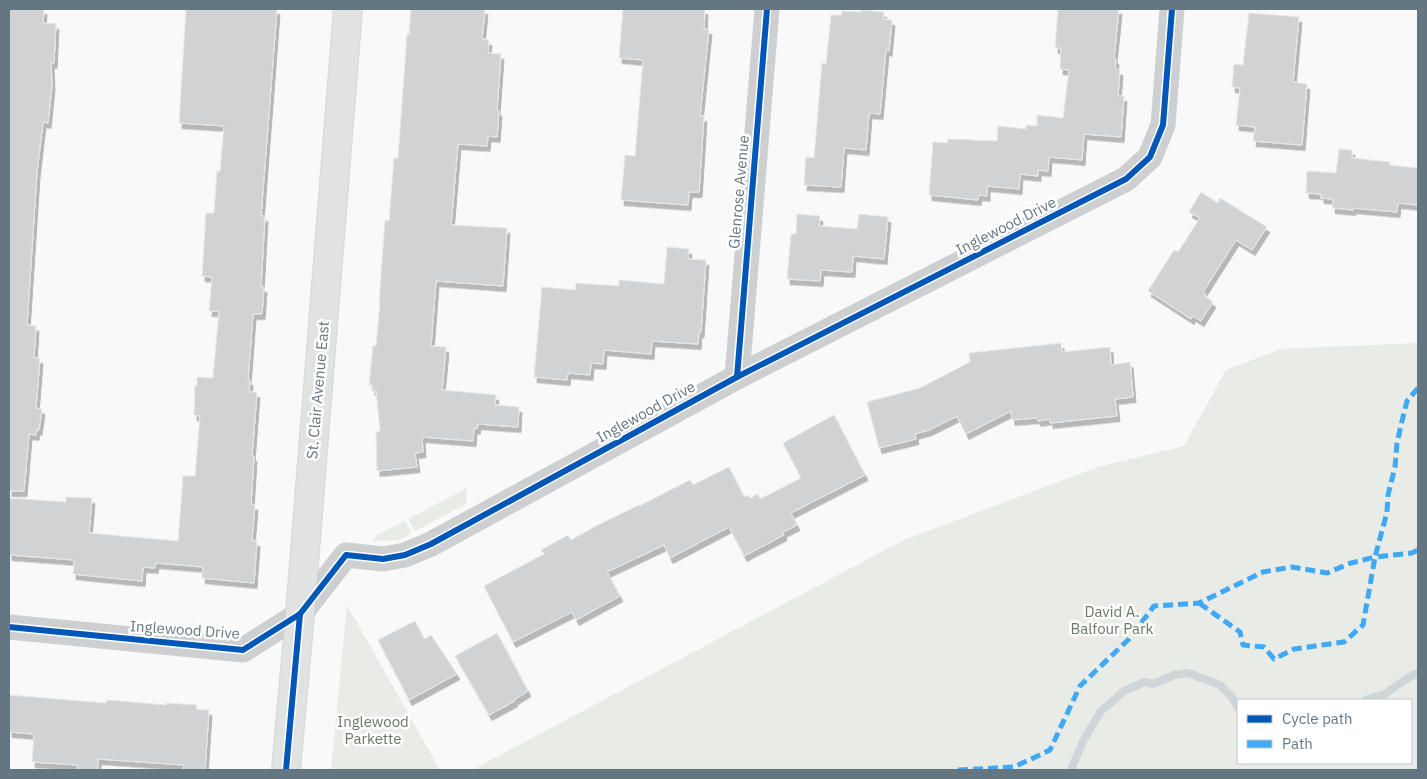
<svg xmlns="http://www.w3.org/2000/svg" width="1427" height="779" font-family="'IBM Plex Sans',sans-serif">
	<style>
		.green { fill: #e8ebe6; fill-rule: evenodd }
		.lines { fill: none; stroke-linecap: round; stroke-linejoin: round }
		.stream { stroke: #ced6d9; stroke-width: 8 }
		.building { fill: #d0d2d3; stroke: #e8e8e8; filter: url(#shadow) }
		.secondary-casing { stroke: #d5d6d7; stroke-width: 30 }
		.street { stroke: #cecfd0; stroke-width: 25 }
		.secondary { stroke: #e1e2e2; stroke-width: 28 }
		.quiet { stroke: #3fa9f5; stroke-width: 5; stroke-dasharray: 10 5; stroke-linecap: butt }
		.cycleway-casing { stroke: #fff; stroke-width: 9 }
		.cycleway { stroke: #0057b8; stroke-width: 6 }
		.labels { text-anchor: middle; stroke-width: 5; stroke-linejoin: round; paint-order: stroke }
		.street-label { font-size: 15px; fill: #657683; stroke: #fff }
		.park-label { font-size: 15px; fill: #687a64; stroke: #fff }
	</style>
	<defs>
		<filter id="shadow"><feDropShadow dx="3" dy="5.5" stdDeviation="0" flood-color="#0004"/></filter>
	</defs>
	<rect width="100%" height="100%" fill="#f9f9f9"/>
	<g class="green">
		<path d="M1418,343V770H472L904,540L1098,467L1184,446L1226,370L1281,349ZM1238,700H1411V763H1238Z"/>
		<path d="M467,488L466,504L415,531L408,519Z"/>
		<path d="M405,521L412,533L399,540L372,541L377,535Z"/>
		<path d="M347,605L440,770H331Z"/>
	</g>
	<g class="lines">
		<g class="stream">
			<path d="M1365,700L1385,694L1409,677L1418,673"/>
			<path d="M1071,770L1084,739L1101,711L1124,691L1145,682L1153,684L1174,675L1188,673L1220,685L1232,697L1238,708"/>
		</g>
	</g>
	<g class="building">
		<path d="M9,9H44L43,23L56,24L54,63H51L52,85L48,123L43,122L37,172L27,325L36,326L34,358H40L36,408L42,409L39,430L37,429L36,435L29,434L24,491H9Z"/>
		<path d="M186,9H277L261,216H265L261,287H264L262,314H253L248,380H250L249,392H257L252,456H254L251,504L255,505L252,540L257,541L254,583L202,578L203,567L156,563L155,568L143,567L142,581L91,576L73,574L74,560L9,555V498L66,502V497L92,498L89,533L178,541L183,476H195L200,416L194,415L195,385L197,386V377L213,378L219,311H209L212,277L202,276L206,213H214L217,171H220L224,126L179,123Z"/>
		<path d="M411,9H485L482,39L489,40L488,53L501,54L497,110L499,111L497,137L488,136L487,146L458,144L451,225L507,228L503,286L436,281L431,346L446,347L442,390L496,395L495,405L519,407L518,427L478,424L477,429L474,428L473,441L422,437L423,452L415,453L417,467L377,471L376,432L380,431L376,390H372V385H369L373,345L376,346L380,303H379L385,220L389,221L394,158H398L407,34H409Z"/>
		<path d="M623,9H705L704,29H709L700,116H704L699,192H689L688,205L621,200L625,155L635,156L643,60L619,58Z"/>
		<path d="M1058,9H1119L1114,58L1116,59L1115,69L1120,70L1118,96H1124L1121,137L1084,134L1082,160L1049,157L1048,171L1038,170V176L1020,174L1019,189L987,186V196L979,195L978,200L929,195L933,142L947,143L948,139L997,141L998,126L1026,129V125L1037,126V115L1063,118L1069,70L1060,69L1061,48H1055Z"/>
		<path d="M861,10L884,12L883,19L892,20L889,51L886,50L880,114L869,113L866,150L844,148L841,187L804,185L806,157L814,158L822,63L826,64L831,15H841L842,11L861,12Z"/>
		<path d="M1249,13L1299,17L1293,82L1307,84L1302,145L1253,141L1255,127L1236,125L1240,88L1232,87L1234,64L1243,65Z"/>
		<path d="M1339,149L1352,150V158L1390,162V165L1418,168V205L1398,203L1397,212L1353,208V210L1332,208L1333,199L1321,198V194L1306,193L1307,171L1336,173Z"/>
		<path d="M1201,192L1218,203L1220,198L1267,227L1252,250L1236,240L1203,292L1206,294L1205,296L1213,302L1201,321L1193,316L1191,319L1148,291L1174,250L1178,252L1200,218L1189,212Z"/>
		<path d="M797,214L820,216L819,226L857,229L859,214L888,217L884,259L853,256L852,272L821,270L820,281L787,279L791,234H796Z"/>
		<path d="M667,247L689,249L688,259L706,260L701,332H699L698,344L652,341L651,354L604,350L603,364L591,363L590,375L568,373L567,380L534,377L542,287L575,290L576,283L619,286V280L664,284Z"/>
		<path d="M1061,343L1062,352L1110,347L1111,365L1130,362L1133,397L1115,399L1117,416L1050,423V419L1038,421L1037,418L1012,420L1011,411L966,434L957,416L929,430L915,434L916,439L879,448L867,402L920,388L970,362L969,353Z"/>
		<path d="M834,415L865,475L791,513L797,525L783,532L784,535L744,556L729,527L670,558L664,545L607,572L620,596L576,620L572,612L513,642L484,586L544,554L541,550L568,535L571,540L598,525L639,505V506L690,480L693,485L729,467L744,497L748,495L750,498L758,494L760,499L801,478L783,443Z"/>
		<path d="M415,621L424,639L431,635L457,674L409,700L378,640Z"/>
		<path d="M497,633L528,691L514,700L515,701L489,715L455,656Z"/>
		<path d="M9,695L106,703L107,700L166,705V703L197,705L196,709L209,710L205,770H183L184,765L98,759V770H77L78,765L32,762L34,734L9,732Z"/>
	</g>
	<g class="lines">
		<g class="secondary-casing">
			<path id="secondary" d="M286,770L300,614L348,9"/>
		</g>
		<g class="street">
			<path d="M737,377L767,9"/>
			<path d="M9,627L243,650L300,614L346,555L383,559L405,555L431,544L737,377L1126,179L1150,157L1163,125L1172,9"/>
		</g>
		<use href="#secondary" class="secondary"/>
		<g class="quiet">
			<path d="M1418,388L1407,401L1402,421L1397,443L1395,467L1388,495L1387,512L1375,557L1412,553L1418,550"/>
			<path d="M958,770L1014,767L1050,750L1080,686L1129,639L1154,606L1199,603L1263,572L1292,567L1327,573L1351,563L1375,557L1363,625L1344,642L1294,649L1274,659L1264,647L1243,645L1240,632L1199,603"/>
		</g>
		<g class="cycleway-casing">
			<g id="cycleway">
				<path d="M737,377L767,9"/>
				<path d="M9,627L243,650L300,614L346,555L383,559L405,555L431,544L737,377L1126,179L1150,157L1163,125L1172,9"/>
				<path d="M286,770L300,614"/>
			</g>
		</g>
		<use href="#cycleway" class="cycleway"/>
	</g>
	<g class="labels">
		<g class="street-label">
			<text transform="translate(739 192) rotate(-85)" y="5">Glenrose Avenue</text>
			<text transform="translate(1006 226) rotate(-27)" y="5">Inglewood Drive</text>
			<text transform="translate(318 390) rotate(-85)" y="5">St. Clair Avenue East</text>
			<text transform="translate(646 412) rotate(-29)" y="5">Inglewood Drive</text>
			<text transform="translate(185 630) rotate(4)" y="5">Inglewood Drive</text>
		</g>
		<g class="park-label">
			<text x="1112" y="617">David A.<tspan x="1112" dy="17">Balfour Park</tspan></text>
			<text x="373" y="727">Inglewood<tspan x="373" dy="17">Parkette</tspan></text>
		</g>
	</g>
	<rect width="1427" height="779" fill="none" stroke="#657683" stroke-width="20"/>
	<rect x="1237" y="699" width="175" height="65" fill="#ffffff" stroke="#c1c8cd"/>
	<rect x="1247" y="715" width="25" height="8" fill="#0057b8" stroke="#c1c8cd"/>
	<text x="1282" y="724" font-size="15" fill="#657683">Cycle path</text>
	<rect x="1247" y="740" width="25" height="8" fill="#3fa9f5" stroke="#c1c8cd"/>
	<text x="1282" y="749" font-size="15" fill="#657683">Path</text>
</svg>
